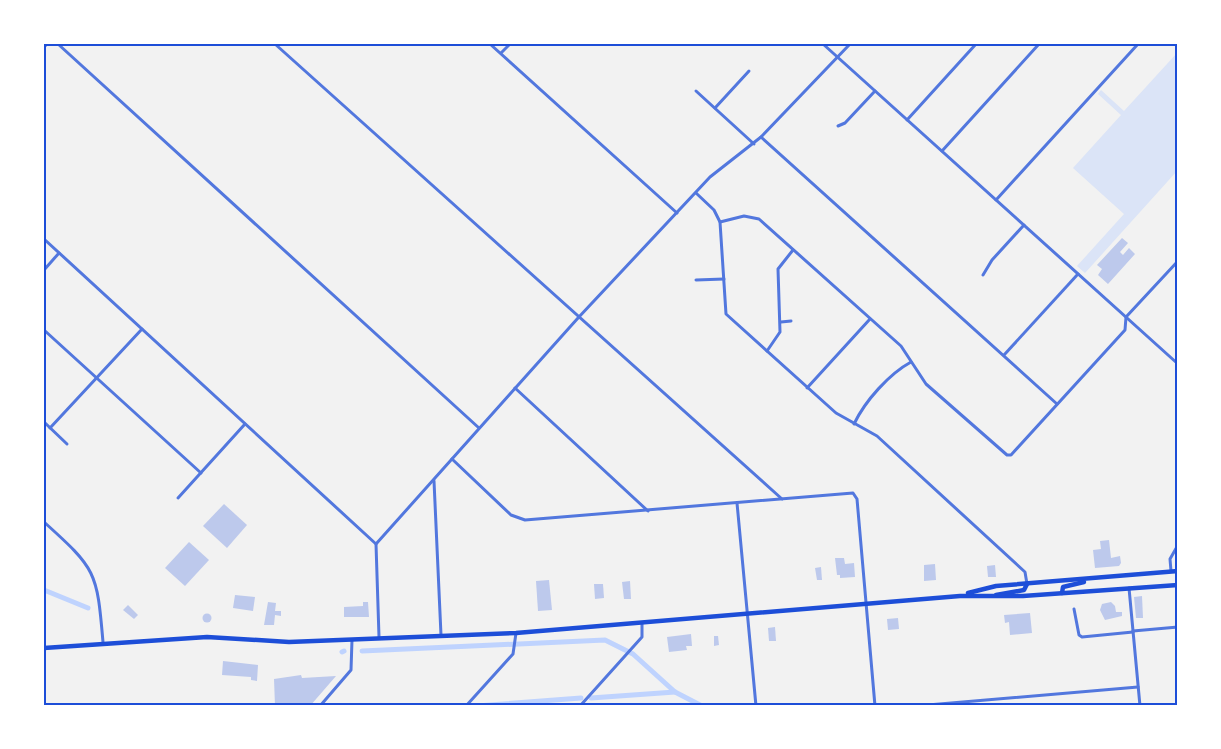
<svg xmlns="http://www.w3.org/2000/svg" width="1221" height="749" font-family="Inter,sans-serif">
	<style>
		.green { fill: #dbe4f7 }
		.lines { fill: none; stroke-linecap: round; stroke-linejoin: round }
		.canal { stroke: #bfd3fe; stroke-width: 5 }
		.building { fill: #bdc9ec }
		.minor { stroke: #5277de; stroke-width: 3 }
		.tertiary { stroke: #5277de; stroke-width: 3 }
		.primary { stroke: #1d4ed8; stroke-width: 4.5 }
		.neatline { fill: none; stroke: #1d4ed8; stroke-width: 2 }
	</style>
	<rect width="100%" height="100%" fill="#f2f2f2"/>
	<path class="green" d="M1177,53V171L1085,273L1077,266L1124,214L1073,168L1121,115L1098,94L1101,90L1124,111Z"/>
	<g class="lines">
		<g class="canal">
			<path d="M44,590L88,608"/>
			<path d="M362,651L605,640L633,654L675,692L702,706"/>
			<path d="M342,652L344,651"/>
			<path d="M591,698L675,692"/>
			<path d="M477,706L581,698"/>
		</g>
	</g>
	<g class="building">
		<path d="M1122,238L1128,243L1120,252L1123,255L1129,248L1135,254L1108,284L1098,275L1102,269L1097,265Z"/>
		<path d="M224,504L247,525L227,548L203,526Z"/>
		<path d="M1109,540L1111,558L1120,556L1121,563L1119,566L1095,568L1093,550L1101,549L1100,541Z"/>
		<path d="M189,542L209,560L185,586L165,568Z"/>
		<path d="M835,558H844L845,564L854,563L855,577L840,578V575H837Z"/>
		<path d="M935,564L936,580L924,581V565Z"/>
		<path d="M995,565L996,577H988L987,566Z"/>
		<path d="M821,567L822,580H817L815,568Z"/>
		<path d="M549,580L552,610L538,611L536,581Z"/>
		<path d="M630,581L631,599H624L622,582Z"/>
		<path d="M594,584H603L604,598L595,599Z"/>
		<path d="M235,595L255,597L253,611L233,608Z"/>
		<path d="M1142,596L1143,618H1136L1134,597Z"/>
		<path d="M268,602L276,603L275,611H281V616L275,615L274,625H264Z"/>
		<path d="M363,602H368L369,617H344V607L363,606Z"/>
		<path d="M1111,602L1115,606L1116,612H1122V616L1105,620L1100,610L1102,604Z"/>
		<path d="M128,605L138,615L134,619L123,610Z"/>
		<path d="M1030,613L1032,633L1010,635L1009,622L1005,623L1004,615Z"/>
		<circle cx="207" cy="618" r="4.5"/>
		<path d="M898,618L899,629L888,630L887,619Z"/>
		<path d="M775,627L776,641H769L768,628Z"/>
		<path d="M691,634L692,646H686L687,650L669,652L667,637Z"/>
		<path d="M714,636H718L719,645L714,646Z"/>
		<path d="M223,661L258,665L257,681L251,680V677L222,675Z"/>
		<path d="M301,675L302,678L336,676L310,706H275L274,679Z"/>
	</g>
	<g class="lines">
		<g class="minor">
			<path d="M58,44L479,428"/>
			<path d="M275,44L782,499"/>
			<path d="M490,44L677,213"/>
			<path d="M501,53L510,44"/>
			<path d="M696,91L754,144"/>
			<path d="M715,108L749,71"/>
			<path d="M907,120L976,44"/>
			<path d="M838,126L845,123L875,91"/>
			<path d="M761,137L1057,404"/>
			<path d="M942,151L1039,44"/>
			<path d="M696,193L714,210L720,222L726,314L836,413L877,436L1025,572L1027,584"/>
			<path d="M996,200L1138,44"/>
			<path d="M720,222L744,216L759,219L901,346L926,384L1007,455H1011L1125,330L1126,317L1178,261"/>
			<path d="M44,239L376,544L379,637"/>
			<path d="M44,270L59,253"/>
			<path d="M983,275L992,260L1024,225"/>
			<path d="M696,280L724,279"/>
			<path d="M781,322L791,321"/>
			<path d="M44,330L201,473"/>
			<path d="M767,351L780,332L778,269L793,250"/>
			<path d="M1004,355L1078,274"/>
			<path d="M515,388L648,511"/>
			<path d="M807,388L870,319"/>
			<path d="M44,422L67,444"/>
			<path d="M854,424C865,401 889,374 911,362"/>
			<path d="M50,428L142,329"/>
			<path d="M452,459L511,515L525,520L853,493L857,499L875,706"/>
			<path d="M434,481L441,635"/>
			<path d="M178,498L245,424"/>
			<path d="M737,503L756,706"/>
			<path d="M376,544L578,318L710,177L761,137L850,44"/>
			<path d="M1171,571L1170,559L1178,545"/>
			<path d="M1129,588L1140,706"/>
			<path d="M1074,609L1079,635L1082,637L1133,632"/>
			<path d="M1133,631L1178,627"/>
			<path d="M320,706L351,670L352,640"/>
			<path d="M466,706L513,654L516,633"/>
			<path d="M580,706L642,637V624"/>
			<path d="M916,706L1138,687"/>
		</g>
		<g class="tertiary">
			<path d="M823,44L1178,364"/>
			<path d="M44,47L47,44"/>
			<path d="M44,522C96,569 97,571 103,642"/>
		</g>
		<g class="primary">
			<path d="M968,593L996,586L1178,571"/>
			<path d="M1062,593L1063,587L1084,582"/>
			<path d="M996,595L1024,590L1027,584"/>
			<path d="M44,648L207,637L289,642L516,633L960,596H1023L1178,585"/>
		</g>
	</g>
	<rect width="1221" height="749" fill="none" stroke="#ffffff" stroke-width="90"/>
	<rect x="45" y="45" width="1131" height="659" class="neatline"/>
</svg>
